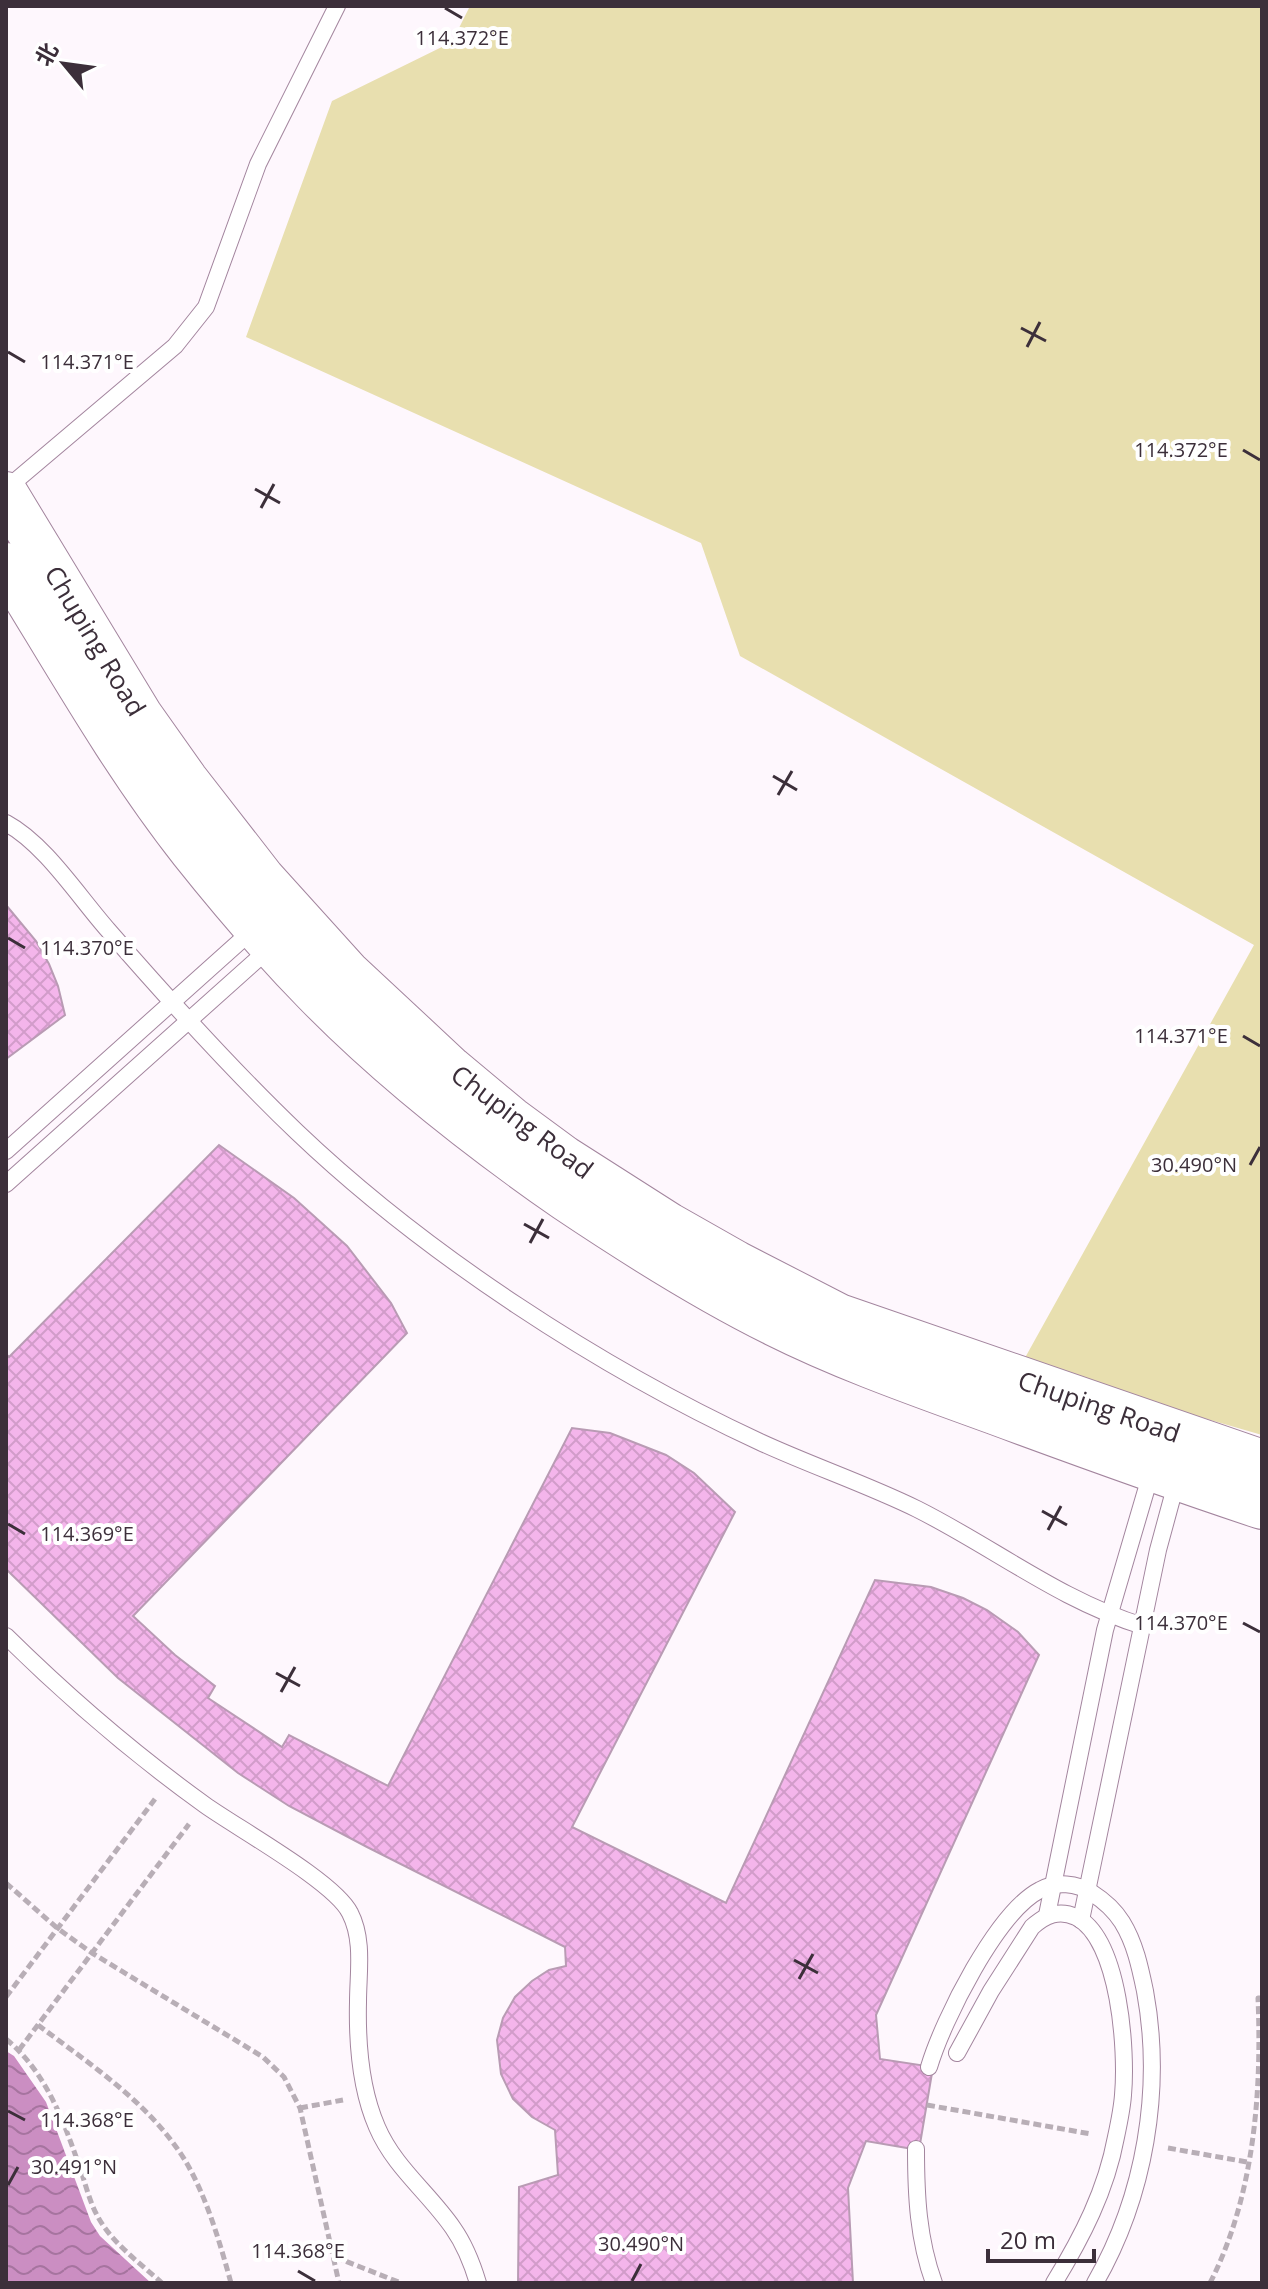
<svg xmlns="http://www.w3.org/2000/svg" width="1268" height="2289" font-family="'Open Sans','Noto Sans SC',sans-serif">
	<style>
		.green { fill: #e8dfaf }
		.water { fill: url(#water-waves) }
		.building { fill: url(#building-cross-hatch); stroke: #b99bb4; stroke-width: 2 }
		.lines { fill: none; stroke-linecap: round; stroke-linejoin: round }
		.service-casing { stroke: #a3859e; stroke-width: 18 }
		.secondary-casing { stroke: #a3859e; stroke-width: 46 }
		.path { stroke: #b8aeb6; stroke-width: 5; stroke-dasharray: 8 4; stroke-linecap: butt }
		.service { stroke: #fff; stroke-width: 16 }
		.secondary { stroke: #fff; stroke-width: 44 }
		.ticks { fill: none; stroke: #3c2f3a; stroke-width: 3 }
		.labels { text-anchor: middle; stroke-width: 8; stroke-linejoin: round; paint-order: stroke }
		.street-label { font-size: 26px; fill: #3c2f3a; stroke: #fff }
		.ticks-label { font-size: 20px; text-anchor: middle; fill: #3c2f3a; stroke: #fff; stroke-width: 8; stroke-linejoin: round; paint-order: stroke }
	</style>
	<defs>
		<pattern id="water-waves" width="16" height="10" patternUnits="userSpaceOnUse" patternTransform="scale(2)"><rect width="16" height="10" fill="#cb8ec2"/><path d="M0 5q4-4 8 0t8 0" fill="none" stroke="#a6749f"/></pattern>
		<pattern id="building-cross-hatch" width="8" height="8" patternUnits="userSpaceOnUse" patternTransform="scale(2)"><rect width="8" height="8" fill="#f4b5eb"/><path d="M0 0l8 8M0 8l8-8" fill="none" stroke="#d29cca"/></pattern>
	</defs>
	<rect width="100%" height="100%" fill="#fef7fd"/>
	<path class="green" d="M470,6H1262V1435L1021,1365L1254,945L740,656L701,543L246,337L332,101L452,42Z"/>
	<path class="water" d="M6,2051L14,2056L46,2102L91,2222L100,2236L151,2283H6Z"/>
	<g class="building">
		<path d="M6,905L36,941L49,964L58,986L65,1015L6,1059Z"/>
		<path d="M219,1145L294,1198L347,1246L391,1303L407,1333L133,1616L175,1655L215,1686L208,1698L282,1747L289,1735L388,1786L572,1428L610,1433L666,1455L694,1473L735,1512L572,1827L726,1903L875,1580L931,1587L963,1598L987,1610L1018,1632L1039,1655L876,2015L880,2059L933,2067L919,2150L866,2141L848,2188L853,2283H518L519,2187L558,2175L555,2130L532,2117L513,2099L501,2074L497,2040L503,2018L515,1997L532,1981L549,1970L566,1966L565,1947L367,1847L289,1806L238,1773L118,1678L6,1569V1354L9,1357Z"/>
	</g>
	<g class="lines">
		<g class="service-casing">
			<g id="service">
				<path d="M6,489L175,346L206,307L258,164L337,6"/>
				<path d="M6,823C45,844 78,896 108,930C168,999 230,1068 297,1132C425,1254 600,1368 760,1442C812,1466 866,1484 917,1509C993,1547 1061,1601 1143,1626"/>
				<path d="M6,1151L256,927"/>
				<path d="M6,1184L270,948"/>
				<path d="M6,1636C68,1697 134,1754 205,1805C237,1828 335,1882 350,1913C364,1940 358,1973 358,2002C357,2044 360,2088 377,2127C394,2167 429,2193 453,2228C465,2245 472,2263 478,2283"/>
				<path d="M1047,1915L1105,1630L1152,1470"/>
				<path d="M1081,1920L1158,1550L1177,1480"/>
				<path d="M957,2053L991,1991L1032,1927C1045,1915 1059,1909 1076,1917C1120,1939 1127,2052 1123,2095C1122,2109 1119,2123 1116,2137C1106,2191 1082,2237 1054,2283"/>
				<path d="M929,2067C943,2020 997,1912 1040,1890C1056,1881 1077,1883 1092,1893C1103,1900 1115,1911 1122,1922C1135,1943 1140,1967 1145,1991C1163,2089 1145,2196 1095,2283"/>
				<path d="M916,2149C916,2195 918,2239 934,2283"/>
			</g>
		</g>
		<g class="secondary-casing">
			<g id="secondary">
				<path d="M6,494L140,715L186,780L263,879L347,972L451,1069L511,1119L564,1158L669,1225L736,1263L839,1316L1262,1462"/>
				<path d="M6,565C66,662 122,762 192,851C231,900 272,948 315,992C391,1070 477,1137 566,1199C633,1244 702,1288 775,1324C845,1359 920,1385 994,1412C1083,1445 1172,1477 1262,1507"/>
			</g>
		</g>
		<g class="path">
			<path d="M6,1883L57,1928L92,1953L263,2057L284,2077L300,2108L339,2283"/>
			<path d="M6,1997L155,1799"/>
			<path d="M38,2025C91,2065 151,2104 186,2162C207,2198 220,2243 231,2283"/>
			<path d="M6,2039C47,2073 64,2122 81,2171C86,2186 90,2203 98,2217C112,2243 140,2263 162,2283"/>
			<path d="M19,2050L189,1824"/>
			<path d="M927,2105L1091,2134"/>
			<path d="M300,2108L343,2100"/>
			<path d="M1168,2148L1247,2162"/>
			<path d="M335,2257L401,2283"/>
			<path d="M1210,2283C1254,2197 1262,2093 1258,1998H1262"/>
		</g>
		<use href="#service" class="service"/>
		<use href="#secondary" class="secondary"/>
	</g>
	<path class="ticks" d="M445,8L462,18M1021,328L1046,341M1027,347L1040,322M8,352L25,362M1243,450L1260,460M255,489L280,503M261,508L274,484M773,776L797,790M778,795L792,771M8,938L25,948M1243,1036L1260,1046M1250,1165L1260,1147M524,1224L549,1238M530,1243L543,1219M1042,1511L1067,1525M8,1524L25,1534M1048,1530L1061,1506M1243,1623L1260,1632M276,1673L300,1686M281,1692L295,1667M794,1960L818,1973M799,1979L813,1954M8,2111L25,2120M8,2185L18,2167M298,2271L315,2281M632,2281L641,2264"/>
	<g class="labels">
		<g class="street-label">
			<text transform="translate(95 641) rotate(59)" y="9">Chuping Road</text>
			<text transform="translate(522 1122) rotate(37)" y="9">Chuping Road</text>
			<text transform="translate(1099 1407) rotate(19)" y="9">Chuping Road</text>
		</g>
	</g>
	<g class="ticks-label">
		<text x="462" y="45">114.372°E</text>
		<text x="87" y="369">114.371°E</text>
		<text x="1181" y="457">114.372°E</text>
		<text x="87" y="955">114.370°E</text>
		<text x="1181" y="1043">114.371°E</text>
		<text x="1194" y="1172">30.490°N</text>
		<text x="87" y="1541">114.369°E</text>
		<text x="1181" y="1630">114.370°E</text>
		<text x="87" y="2127">114.368°E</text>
		<text x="74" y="2174">30.491°N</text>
		<text x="641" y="2251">30.490°N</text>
		<text x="298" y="2258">114.368°E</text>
	</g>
	<rect width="1268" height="2289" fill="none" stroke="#3c2f3a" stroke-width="16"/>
	<g transform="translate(64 64) rotate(299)" stroke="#ffffff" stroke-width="6" paint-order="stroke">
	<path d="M0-6L14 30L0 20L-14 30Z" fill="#3c2f3a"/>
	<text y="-12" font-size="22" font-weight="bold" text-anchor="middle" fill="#3c2f3a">北</text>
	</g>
	<path d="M988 2249v12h106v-12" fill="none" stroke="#3c2f3a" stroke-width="4"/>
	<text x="1000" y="2249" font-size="24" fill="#3c2f3a" stroke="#ffffff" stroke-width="6" paint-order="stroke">20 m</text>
</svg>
